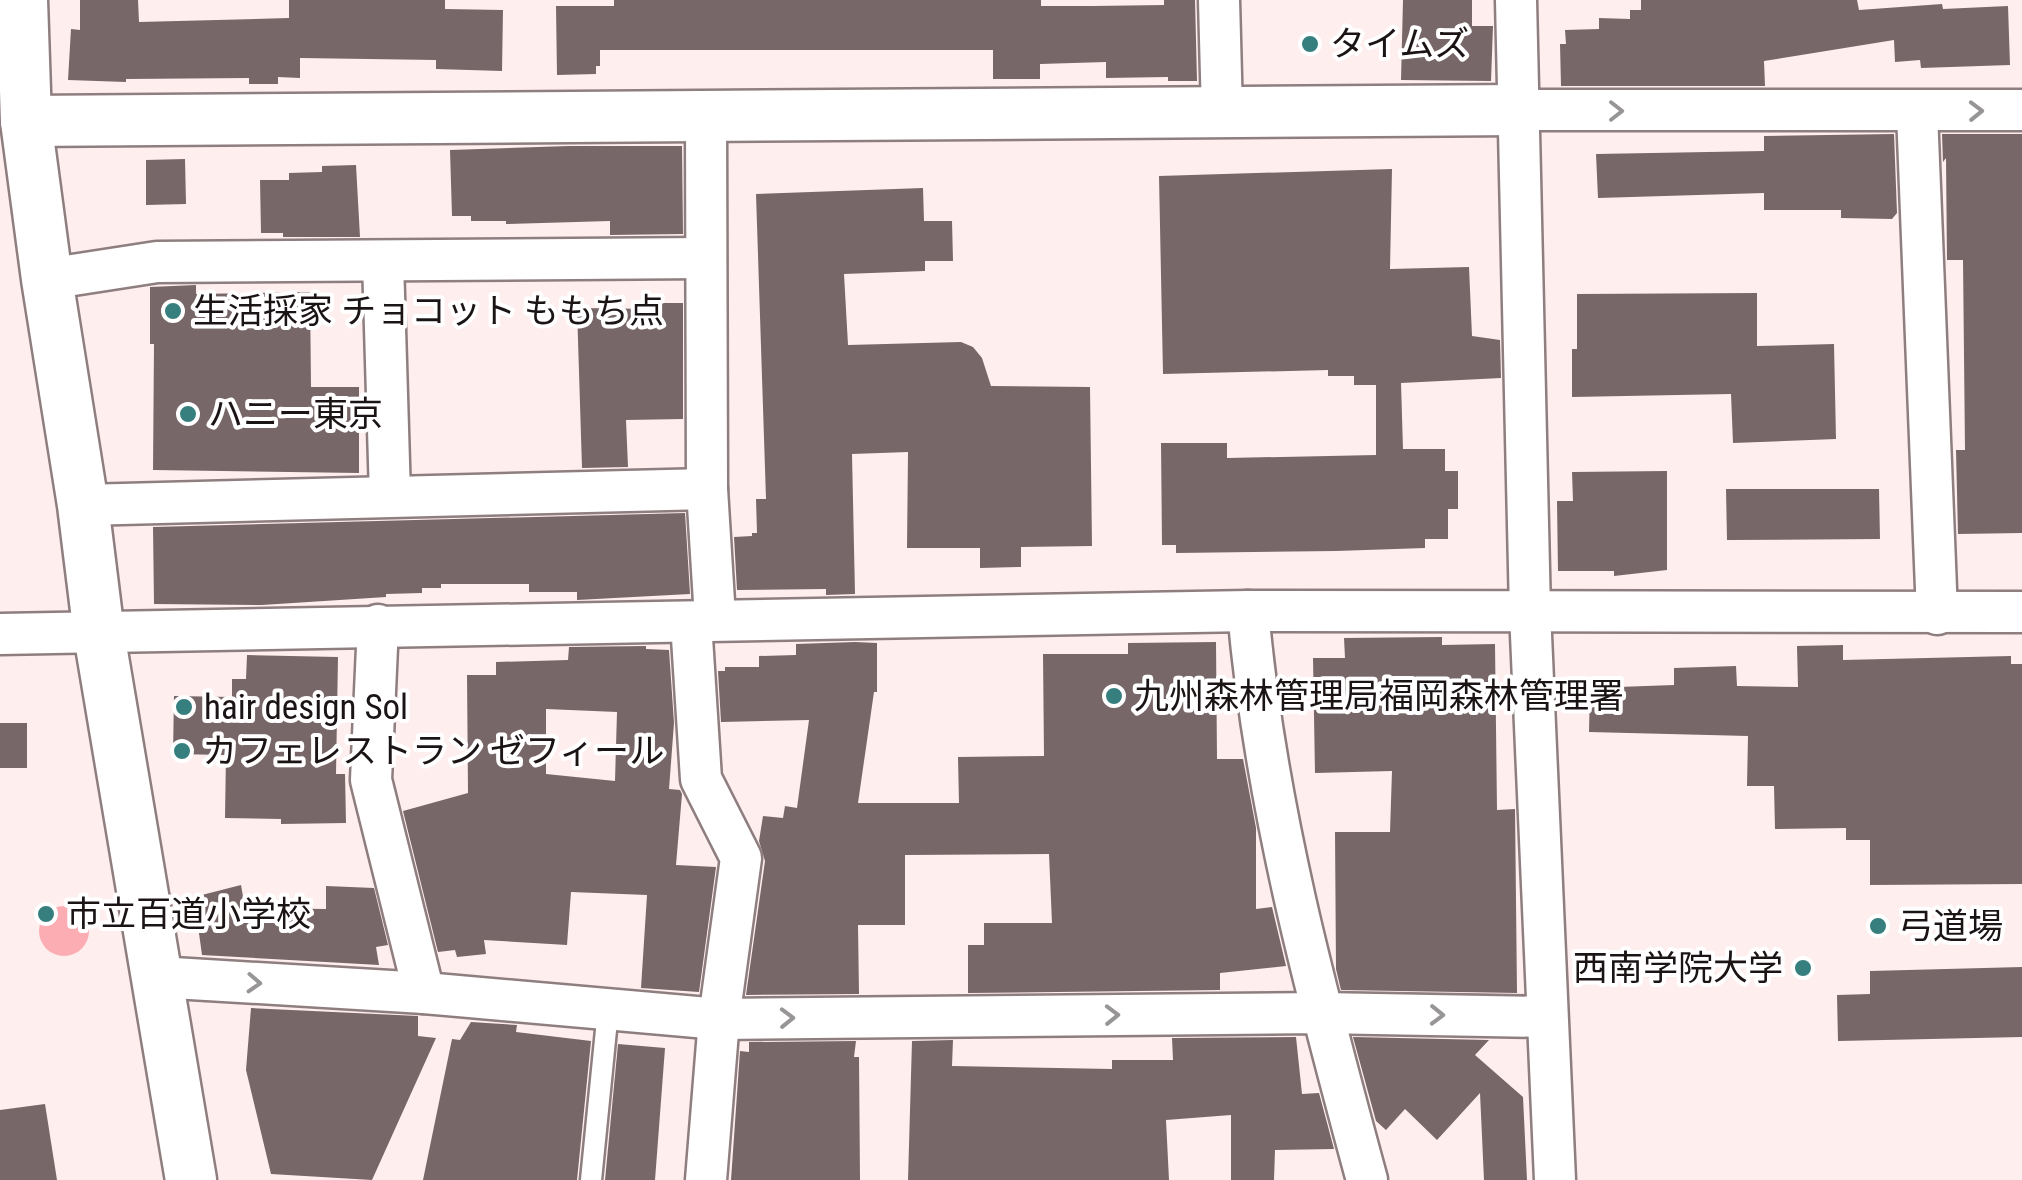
<svg xmlns="http://www.w3.org/2000/svg" width="2022" height="1180" font-family="'Roboto Condensed','Noto Sans JP',sans-serif">
	<style>
		.green { fill: #fcadb4 }
		.building { fill: #786768; fill-rule: evenodd }
		.lines { fill: none; stroke-linecap: round; stroke-linejoin: round }
		.service-casing { stroke: #8f7e7f; stroke-width: 25 }
		.minor-casing { stroke: #8f7e7f; stroke-width: 45 }
		.tertiary-casing { stroke: #8f7e7f; stroke-width: 55 }
		.service { stroke: #fff; stroke-width: 20 }
		.minor { stroke: #fff; stroke-width: 40 }
		.tertiary { stroke: #fff; stroke-width: 50 }
		.oneway { stroke: #989596 }
		.poi-dot { fill: #367f7e; stroke: #fff; stroke-width: 4 }
		.labels { text-anchor: middle; stroke-width: 8; stroke-linejoin: round; paint-order: stroke }
		.poi-label { font-size: 35px; fill: #1b1415; stroke: #fff; text-anchor: start }
	</style>
	<rect width="100%" height="100%" fill="#feeeee"/>
	<circle class="green" cx="64" cy="931" r="25"/>
	<g class="building">
		<path d="M80,0H138L139,22L289,18V0H445V9L503,10L502,71L436,69V60L300,58V78L278,77V84H249V78L126,79V82L68,80L71,29L80,30Z"/>
		<path d="M614,0H1041V6H1093L1164,5V0H1195L1197,81H1168V77L1106,78V62L1040,64V79H993V50H600V66H596V74L557,75L556,6H614Z"/>
		<path d="M1403,0H1472V26H1493L1491,81L1401,80Z"/>
		<path d="M1641,0H1857L1859,10L1942,4L1943,9L2008,6L2010,65L1921,68L1920,60L1895,62L1894,40L1764,61L1765,86H1561L1560,44H1566L1565,30L1599,29V18L1630,19V10H1641Z"/>
		<path d="M1894,134L1897,213L1892,219L1841,218V210H1764V193L1598,198L1596,154L1764,151V136Z"/>
		<path d="M1942,134H2022V533L1958,534L1956,450H1965L1963,260H1947L1946,158L1943,162Z"/>
		<path d="M569,146H682L683,234L610,235V221L506,224V221H471V216H452L450,150Z"/>
		<path d="M185,159L186,204L146,205V160Z"/>
		<path d="M356,165L360,237H283V233H261L260,180H289V173L322,172V166Z"/>
		<path d="M1392,169L1390,269L1469,267L1472,336L1500,340L1501,378L1401,383L1403,449H1445V471H1458V509H1448V539H1425V548L1336,551L1176,553V545H1162L1161,443H1227V458L1376,455V385H1354V376H1328V370L1163,374L1159,176Z"/>
		<path d="M923,188L924,221H952L953,261H925V271L844,274L848,345L961,342L973,347L982,358L991,386L1090,387L1092,546L1021,547V567L980,568V548H907L908,452L852,454L855,594L826,595V589L737,590L734,537L752,536V533H757L756,499H766L756,194Z"/>
		<path d="M196,285V294L310,292L311,387H359V473L153,470L154,344H150V287Z"/>
		<path d="M1757,293V346L1834,344L1836,439L1733,443L1731,394L1572,397V349H1577V294Z"/>
		<path d="M656,303H683V419L626,420L628,467L582,468L577,308L656,309Z"/>
		<path d="M1667,471V570L1614,576V571H1558L1557,501H1573L1572,472Z"/>
		<path d="M1726,489H1879L1880,539L1727,540Z"/>
		<path d="M685,513L690,594L577,600V592H529V584H441V588H422V593L386,594V597L262,605L154,604L153,527Z"/>
		<path d="M1442,637V645L1495,644L1497,810L1515,809L1517,993L1341,990L1336,969L1335,832H1390L1392,771L1315,773L1313,658H1345L1344,638Z"/>
		<path d="M855,642L877,643V692H874L858,803H959L958,757L1044,756L1043,654H1128V643L1216,642L1217,759H1243L1256,828V909L1272,907L1286,966L1220,973V990L968,993V945H984V923H1052L1049,854L905,855V925H858L859,994L746,995L765,861L759,841L763,816L783,818L785,806L797,808L809,720L721,722L718,671H725V667H759V656L796,655V644Z"/>
		<path d="M1843,645V660L2011,656V664H2022V884L1870,885V840H1846V828L1775,829L1774,786H1747L1748,736L1589,732L1590,688L1674,685V668L1736,666L1737,686L1798,687L1797,646Z"/>
		<path d="M646,646V649L669,650L674,723L669,789L680,790L682,794L676,865L716,867L699,992L641,988L647,895L571,892L567,945L484,940L486,954L457,957L455,950L438,952L403,811L468,793L467,675H496V662L568,660L569,647ZM546,709L617,712L615,781L546,774Z"/>
		<path d="M247,655L338,657L336,774H345L346,823L281,824V819L225,818L226,755L173,754L174,696L232,697V679H246Z"/>
		<rect x="0" y="723" width="27" height="45"/>
		<path d="M241,885L245,908L326,909V886L374,888L388,945L376,947L379,965L202,955L194,897Z"/>
		<path d="M2022,967V1037L1838,1041L1837,995L1870,994V971Z"/>
		<path d="M251,1008L418,1016V1036L436,1038L372,1180L271,1174L246,1070Z"/>
		<path d="M471,1022L517,1025L516,1032L591,1041L577,1180H423L452,1039L460,1040Z"/>
		<path d="M1296,1037L1302,1094L1319,1093L1334,1149L1275,1150L1274,1180H1231V1115L1166,1120L1169,1180H908L912,1041L953,1040L952,1066L1112,1069V1060H1173L1172,1038Z"/>
		<path d="M1353,1037L1489,1040L1475,1055L1523,1097L1527,1180H1484L1480,1093L1437,1140L1405,1109L1386,1130L1376,1121Z"/>
		<path d="M856,1041L854,1057H859L860,1180H731L740,1051L749,1052V1042Z"/>
		<path d="M618,1044L665,1048L655,1180H605Z"/>
		<path d="M45,1104L57,1180H0V1110Z"/>
	</g>
	<g class="lines">
		<g class="service-casing">
			<path id="service" d="M591,1180L608,1010"/>
		</g>
		<g class="minor-casing">
			<g id="minor">
				<path d="M1219,0L1222,113"/>
				<path d="M1516,0L1530,612L1555,1180"/>
				<path d="M1519,110H2022"/>
				<path d="M1917,112L1937,614"/>
				<path d="M706,118L707,489L715,618"/>
				<path d="M383,261L390,496"/>
				<path d="M47,279L157,262L705,258"/>
				<path d="M83,505L707,489"/>
				<path d="M1248,611C1265,805 1316,993 1367,1180"/>
				<path d="M691,622L701,779L741,858L719,1019L706,1180"/>
				<path d="M378,625L371,780L424,993"/>
				<path d="M0,634L1248,611L2022,612"/>
				<path d="M157,977L424,993L719,1019L1321,1013L1547,1017"/>
			</g>
		</g>
		<g class="tertiary-casing">
			<g id="tertiary">
				<path d="M22,0L26,121L47,279L83,505L99,634L191,1180"/>
				<path d="M26,121L1519,110"/>
			</g>
		</g>
		<use href="#service" class="service"/>
		<use href="#minor" class="minor"/>
		<use href="#tertiary" class="tertiary"/>
	</g>
	<defs><path id="oneway-chevron" d="M-2-3.5L2.5 0L-2 3.5" fill="none" stroke-width="1.6" stroke-linecap="round" stroke-linejoin="round" transform="scale(2.5)"/></defs>
	<g class="oneway">
		<use href="#oneway-chevron" transform="translate(1616 111)"/>
		<use href="#oneway-chevron" transform="translate(1976 111) rotate(-1)"/>
		<use href="#oneway-chevron" transform="translate(254 983) rotate(3)"/>
		<use href="#oneway-chevron" transform="translate(1112 1015) rotate(-1)"/>
		<use href="#oneway-chevron" transform="translate(1437 1015) rotate(1)"/>
		<use href="#oneway-chevron" transform="translate(787 1018) rotate(-1)"/>
	</g>
	<g class="poi-dot">
		<circle cx="1310" cy="44" r="10"/>
		<circle cx="173" cy="311" r="10"/>
		<circle cx="188" cy="414" r="10"/>
		<circle cx="1114" cy="696" r="10"/>
		<circle cx="184" cy="707" r="10"/>
		<circle cx="182" cy="751" r="10"/>
		<circle cx="46" cy="914" r="10"/>
		<circle cx="1878" cy="926" r="10"/>
		<circle cx="1803" cy="968" r="10"/>
	</g>
	<g class="labels">
		<g class="poi-label">
			<text x="1330" y="56">タイムズ</text>
			<text x="193" y="323">生活採家 チョコット ももち点</text>
			<text x="208" y="426">ハニー東京</text>
			<text x="1134" y="708">九州森林管理局福岡森林管理署</text>
			<text x="204" y="719">hair design Sol</text>
			<text x="202" y="763">カフェレストラン ゼフィール</text>
			<text x="66" y="926">市立百道小学校</text>
			<text x="1898" y="938">弓道場</text>
			<text x="1783" y="980" text-anchor="end">西南学院大学</text>
		</g>
	</g>
</svg>
